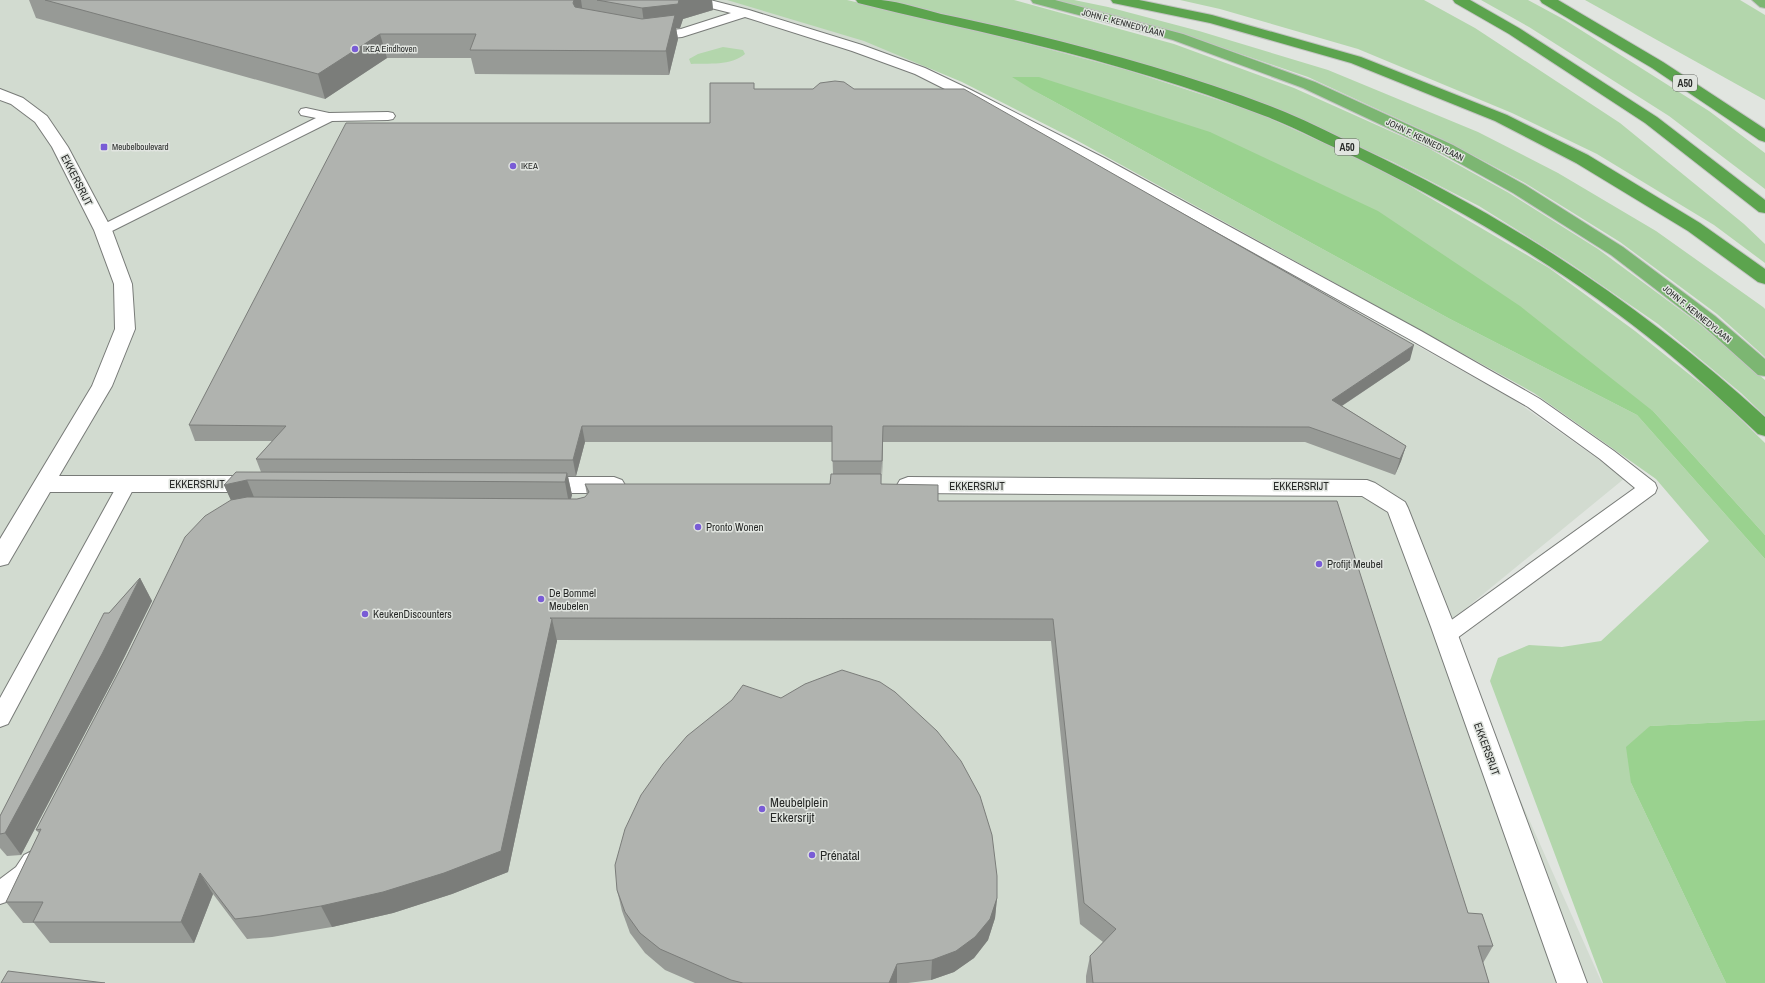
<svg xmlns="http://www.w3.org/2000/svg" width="1765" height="983" font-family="'Archivo Narrow',sans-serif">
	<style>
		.built { fill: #d2dbd0 }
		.green { fill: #b3d6ac }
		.water { fill: #9ad28f }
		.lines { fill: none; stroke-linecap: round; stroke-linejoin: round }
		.service-casing { stroke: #787b78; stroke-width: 2 }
		.minor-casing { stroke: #787b78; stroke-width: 2 }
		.trunk-casing { stroke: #c3c3c3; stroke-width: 2 }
		.motorway-casing { stroke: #c3c3c3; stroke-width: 2 }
		.service { fill: #fff; fill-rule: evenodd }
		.minor { fill: #fff; fill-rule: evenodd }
		.trunk { fill: #7cb672; fill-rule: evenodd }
		.motorway { fill: #5ca44e; fill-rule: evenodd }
		.wall { fill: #979a96; fill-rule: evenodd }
		.shaded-wall { fill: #7b7d7a }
		.building { fill: #b0b3af; stroke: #7b7d7a }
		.poi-dot { fill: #795cd6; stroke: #e1e5e0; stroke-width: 1.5 }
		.labels { text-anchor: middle; stroke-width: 3; stroke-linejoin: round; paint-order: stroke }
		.far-street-label { font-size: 9px; fill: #282a28; stroke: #e1e5e0 }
		.far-poi-label { font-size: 9px; fill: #282a28; stroke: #e1e5e0; text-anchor: start }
		.shield { fill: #e1e5e0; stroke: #60625f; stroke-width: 1 }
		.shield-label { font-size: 10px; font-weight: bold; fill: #282a28 }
		.street-label { font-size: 11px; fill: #282a28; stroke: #e1e5e0 }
		.poi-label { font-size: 11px; fill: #282a28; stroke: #e1e5e0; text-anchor: start }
		.near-poi-label { font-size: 13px; fill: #282a28; stroke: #e1e5e0; text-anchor: start }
	</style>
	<rect width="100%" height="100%" fill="#e1e5e0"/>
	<path class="built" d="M0,0H813L1042,135L1514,400L1625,478L1443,627L1602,983H0Z"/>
	<g class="green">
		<path d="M727,0H847L1003,37L1127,70L1258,113L1381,169L1549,268L1635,331L1719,398L1765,443V535L1654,412L1033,90L1450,319L1637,415L1765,559V720L1650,726L1631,783L1726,983H1603L1490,681L1498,658L1529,645L1562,647L1601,641L1709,541L1656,479L1534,393L1078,141L962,82L864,41Z"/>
		<path d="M882,0H1014L1025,3L1174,44L1294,88L1428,148L1509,193L1598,249L1698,323L1765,380V416L1741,393L1658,324L1568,262L1479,206L1393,162L1269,107L947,15Z"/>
		<path d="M1051,0H1074L1108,7L1199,31L1328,70L1478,132L1558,173L1656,231L1763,307L1765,309V357L1717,314L1620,242L1525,183L1446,141L1308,77L1182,34Z"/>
		<path d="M1180,0H1424L1475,28L1620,123L1744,224L1765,244V263L1714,225L1597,154L1512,113L1358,49L1220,9Z"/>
		<path d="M1481,0H1528L1565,20L1709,111L1765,153V189L1669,116L1529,27Z"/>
		<path d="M1585,0H1740L1765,15V100Z"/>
		<path d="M723,47L743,50L745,54C731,66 708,63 691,64L689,59L698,54Z"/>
	</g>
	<g class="water">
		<path d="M1012,77H1039L1210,132L1378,211L1520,306L1654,412L1765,535V559L1637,415L1450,319L1033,90Z"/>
		<path d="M1765,720V983H1726L1631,783L1626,747L1650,726Z"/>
	</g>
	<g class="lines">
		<g class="service-casing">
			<g id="service">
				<path d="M698,0H710L749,10L862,45L925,68L971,90L1104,158L1421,331L1540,399L1614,451L1655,483L1657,488L1655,493L1453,641L1446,643L1439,641L1436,635L1439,629L1635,488L1600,459L1528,407L1409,339L1094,164L915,74L852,51L745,17L682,37L651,40L646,39L645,36L646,33L681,29L731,13L699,5L697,2Z"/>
				<path d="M306,108L329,113L388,112L393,113L395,116L393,119L388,120L332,121L108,233L103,235L98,233L95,230L98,227L316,118L301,115L299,112L301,109Z"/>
				<path d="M127,477L134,479L136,484L8,724L0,727V698L118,484L120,479Z"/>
				<path d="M32,851L40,855L44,862L34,883L9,901L0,904V879L16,867L24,855Z"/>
			</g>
		</g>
		<g class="minor-casing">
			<g id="minor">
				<path d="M0,89L23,98L47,116L68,147L112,230L132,284L135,329L112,386L59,476H256L264,479L267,484L264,489L256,492H50L8,564L0,566V539L92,386L115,329L114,284L94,230L52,147L35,122L11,104L0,100Z"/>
				<path d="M540,477H614L622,480L625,485L622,490L614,493H540L532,490L529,485L532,480Z"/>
				<path d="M908,477L1367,480L1375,483L1405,502L1408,508L1455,627L1587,983H1557L1431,627L1388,512L1362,496L908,493L900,490L897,485L900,480Z"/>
			</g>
		</g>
		<g class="trunk-casing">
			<g id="trunk">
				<path d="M1031,0H1055L1183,34L1315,82L1453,145L1525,185L1623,247L1715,316L1765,359V376L1758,375L1701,324L1611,255L1513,193L1441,153L1303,88L1173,40L1033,3Z"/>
				<path d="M1752,0H1765V8L1760,7Z"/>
			</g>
		</g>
		<g class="motorway-casing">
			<g id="motorway">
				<path d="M856,0C864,0 873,0 881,0C901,2 922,9 941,14C971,20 1001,27 1031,34C1116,55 1203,79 1285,112C1311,123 1337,136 1363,149C1513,220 1643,306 1765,417V436L1758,434C1727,405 1696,376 1663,349C1570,273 1465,211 1357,158C1326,144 1296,128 1265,116C1190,87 1114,64 1036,45C977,30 917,18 858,3Z"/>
				<path d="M1111,0H1139L1212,15L1361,57L1507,115L1588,155L1700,223L1765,269V284L1758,282L1688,231L1576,163L1495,121L1351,63L1210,23L1118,4L1113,3Z"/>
				<path d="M1453,0H1470L1519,28L1657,117L1765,200V213L1759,212L1645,123L1509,34L1455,3Z"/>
				<path d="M1540,0H1558L1663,62L1765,129V142L1759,140L1652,68L1542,3Z"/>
			</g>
		</g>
		<use href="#service" class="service"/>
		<use href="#minor" class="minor"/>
		<use href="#trunk" class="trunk"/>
		<use href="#motorway" class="motorway"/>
	</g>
	<g class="wall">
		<path d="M29,0H712L713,10L683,19L680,28H676L678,39L669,75L475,74L471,58H387L325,99L36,18Z"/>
		<path d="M754,83V89H854L1410,360L1342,406L1406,446L1401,461L1395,475L1305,442H883L881,484L938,501L1468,913L1493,946L1483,963L1489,983H1086V976L1090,956L1103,942L1080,924L1051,641L557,640L508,872L452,894L393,913L332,927L272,937L247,939L213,894L194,943H50L34,923H23L6,902L39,833L36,830L231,500L224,485L261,472L256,459L272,441H195L189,425L710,123ZM585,442H832L833,474L830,484H585L587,495L585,497L577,499H571L572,495L568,476H576Z"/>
		<path d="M140,578L152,601L115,676L21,855L7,856L0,848V816L109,613Z"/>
		<path d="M617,890L997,898L995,918L988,940L974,958L954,972L931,980L908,983H695L665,970L645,953L630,933L622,911Z"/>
	</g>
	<g class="shaded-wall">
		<path d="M574,0H581L584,21L578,23L573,3Z"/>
		<path d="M679,0H712L713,10L683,19L680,28H676L678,39L669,75L666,51L645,31L642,8Z"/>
		<path d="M380,34L387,58L325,99L318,74Z"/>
		<path d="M1414,345L1410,360L1328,415L1332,400Z"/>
		<path d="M582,426L585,442L576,476L573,460Z"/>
		<path d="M883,426V442L882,477V461Z"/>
		<path d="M1406,446L1401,461L1395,475L1400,459Z"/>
		<path d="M567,473L572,495L569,504L565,482Z"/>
		<path d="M247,480L256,502L234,507L224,485Z"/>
		<path d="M140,578L152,601L115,676L21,855L5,833Z"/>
		<path d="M552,619L557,641L508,872L452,894L393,913L332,927L321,906Z"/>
		<path d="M200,873L213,894L194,943L181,922Z"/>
		<path d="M997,898L995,918L988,940L974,958L954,972L931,980L932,960Z"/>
		<path d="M897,964V983H889Z"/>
	</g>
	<g class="building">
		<path d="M45,0H574L573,3L575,7L642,19L675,15L666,51L470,50L476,34H380L318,74Z"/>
		<path d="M597,0H679L678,4L642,8Z"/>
		<path d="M835,81L844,82L854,89H964L1414,345L1332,400L1406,446L1400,459L1309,427L883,426L882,461H832V426H582L573,460L256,459L286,426L189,425L346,123H710V83H754V89H813L820,83Z"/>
		<path d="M236,472L567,473L565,482L247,480L224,485Z"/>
		<path d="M831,474H881V484L938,485V501H1337L1468,913L1482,914L1493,946H1478L1489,983H1093L1090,956L1116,929L1084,903L1053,619L550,618L552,619L501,851L444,873L383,892L321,906L260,916L235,919L200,873L181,922H33L43,902H6L41,829L36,830L127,656L185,537L205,516L231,500L247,497L577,499L585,497L589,492L585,484H830Z"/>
		<path d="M140,578L102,654L5,833L0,834V816L104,613H109Z"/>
		<path d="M842,670L880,682L895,692L937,731L961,761L980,796L992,835L997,876V898L990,919L975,937L956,951L932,960L897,964L889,983H743L731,980L660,949L640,933L625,912L617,890L615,865L625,829L641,795L663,764L687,736L732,700L743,685L781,698L805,684Z"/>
		<path d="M8,971L105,983H1Z"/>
	</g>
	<g class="poi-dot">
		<circle cx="355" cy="49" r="4"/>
		<rect x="100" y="143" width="8" height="8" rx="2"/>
		<circle cx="513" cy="166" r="4"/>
		<circle cx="698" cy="527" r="4"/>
		<circle cx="1319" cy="564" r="4"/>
		<circle cx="541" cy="599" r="4"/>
		<circle cx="365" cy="614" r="4"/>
		<circle cx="762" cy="809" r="4"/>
		<circle cx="812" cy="855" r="4"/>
	</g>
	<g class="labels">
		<g class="far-street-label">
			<text transform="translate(1123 23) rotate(15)" y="3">JOHN F. KENNEDYLAAN</text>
			<text transform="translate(1425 140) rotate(26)" y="3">JOHN F. KENNEDYLAAN</text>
			<text transform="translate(1697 314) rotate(39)" y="3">JOHN F. KENNEDYLAAN</text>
		</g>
		<g class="far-poi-label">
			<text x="363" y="52">IKEA Eindhoven</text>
			<text x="112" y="150">Meubelboulevard</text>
			<text x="521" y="169">IKEA</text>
		</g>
		<g class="shield">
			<rect x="1673" y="75" width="24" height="16" rx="3"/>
			<rect x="1335" y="139" width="24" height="16" rx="3"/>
		</g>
		<g class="shield-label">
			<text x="1685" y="87">A50</text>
			<text x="1347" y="151">A50</text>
		</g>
		<g class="street-label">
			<text transform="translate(77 180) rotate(63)" y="4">EKKERSRIJT</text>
			<text x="197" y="488">EKKERSRIJT</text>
			<text x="977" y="490">EKKERSRIJT</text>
			<text x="1301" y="490">EKKERSRIJT</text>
			<text transform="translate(1487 749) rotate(70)" y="4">EKKERSRIJT</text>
		</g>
		<g class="poi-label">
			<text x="706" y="531">Pronto Wonen</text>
			<text x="1327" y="568">Profijt Meubel</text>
			<text x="549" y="597">De Bommel<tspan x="549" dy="13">Meubelen</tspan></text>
			<text x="373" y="618">KeukenDiscounters</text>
		</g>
		<g class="near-poi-label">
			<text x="770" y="807">Meubelplein<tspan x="770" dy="15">Ekkersrijt</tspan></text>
			<text x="820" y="860">Prénatal</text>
		</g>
	</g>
</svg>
